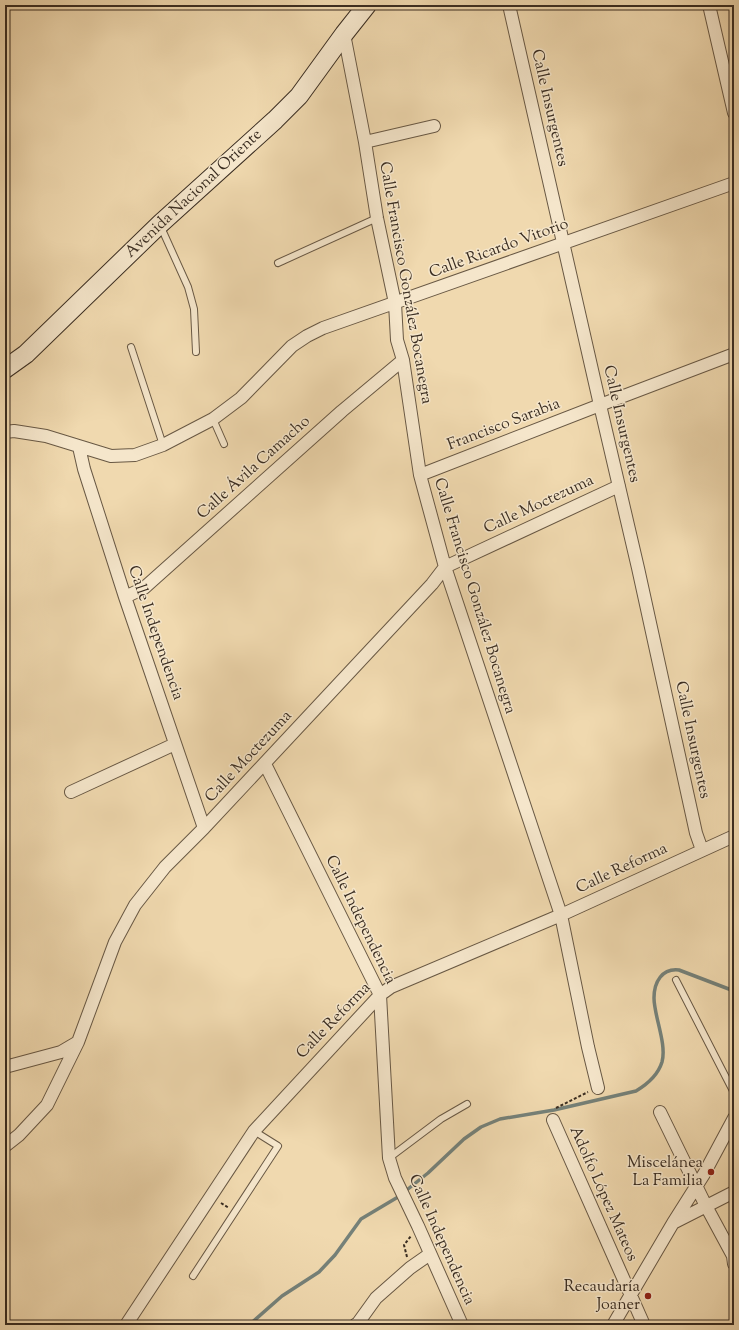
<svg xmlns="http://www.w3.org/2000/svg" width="739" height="1330" viewBox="0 0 739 1330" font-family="'Sorts Mill Goudy',serif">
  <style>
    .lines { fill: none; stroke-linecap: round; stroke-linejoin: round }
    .stream { stroke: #758179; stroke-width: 3.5 }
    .lane-casing { stroke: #685844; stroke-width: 8 }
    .street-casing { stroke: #685844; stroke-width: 14 }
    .secondary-casing { stroke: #3a2d21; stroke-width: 20 }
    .path { stroke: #3a2d21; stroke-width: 2; stroke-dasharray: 3 2; stroke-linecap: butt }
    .lane { stroke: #f5e6cb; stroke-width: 6 }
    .street { stroke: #f5e6cb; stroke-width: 12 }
    .secondary { stroke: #f5e6cb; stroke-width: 18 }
    .poi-dot { fill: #8f2418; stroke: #f5e6cb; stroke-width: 1.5 }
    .labels { text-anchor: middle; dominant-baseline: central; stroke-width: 3; stroke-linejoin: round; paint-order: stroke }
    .street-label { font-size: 16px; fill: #3a2d21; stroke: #f5e6cb }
    .poi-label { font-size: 16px; fill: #3a2d21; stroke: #f5e6cb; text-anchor: end }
  </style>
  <rect width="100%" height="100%" fill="#f0d9af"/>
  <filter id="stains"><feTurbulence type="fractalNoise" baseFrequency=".005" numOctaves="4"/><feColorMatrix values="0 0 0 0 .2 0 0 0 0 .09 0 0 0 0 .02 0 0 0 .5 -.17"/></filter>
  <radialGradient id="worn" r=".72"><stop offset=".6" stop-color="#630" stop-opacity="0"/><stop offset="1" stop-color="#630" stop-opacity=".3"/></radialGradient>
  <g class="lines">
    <path class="stream" d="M 249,1325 L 282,1296 L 319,1272 L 335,1255 L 361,1219 L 398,1197 L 428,1173 L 464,1139 L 481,1127 L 500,1119 L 554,1110 L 636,1091 C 646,1085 658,1075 662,1062 C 667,1044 654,1016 654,998 C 654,982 662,968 679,970 L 734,991"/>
    <g class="lane-casing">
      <path id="lane" d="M 160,225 L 188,287 L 194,309 L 196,352
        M 278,263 L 377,218
        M 131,347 L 163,445
        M 213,419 L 224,444
        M 676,980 L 734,1093
        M 389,1158 L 441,1119 L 467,1104
        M 193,1276 L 278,1146 L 254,1131"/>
    </g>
    <g class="street-casing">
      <path id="street" d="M 509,5 L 600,405 L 638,568 L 696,833 L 702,850
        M 709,5 L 734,113
        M 344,34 L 365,142 L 377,218 L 395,303 L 397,340 L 403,360 L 420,475 L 445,567 L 561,915 L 588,1047 L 598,1088
        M 365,142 L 434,126
        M 5,432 L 14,431 L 46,436 L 111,456 L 135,455 L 163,445 L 213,419 L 241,398 L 292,346 L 307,336 L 323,328 L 734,183
        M 79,447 L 84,469 L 125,597 L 204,828
        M 420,475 L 600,405 L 734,354
        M 125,597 L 144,588 L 342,411 L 403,360
        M 265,764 L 380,995 L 389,1158 L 395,1178 L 418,1226 L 462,1325
        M 71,792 L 175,744
        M 5,1067 L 61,1052 L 78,1042
        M 660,1112 L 706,1206 L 733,1256 L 734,1264
        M 553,1120 L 644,1325
        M 5,1146 L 19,1135 L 47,1105 L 78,1042 L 115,942 L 135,905 L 165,867 L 204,828 L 432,584 L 445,567 L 619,486
        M 673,1223 L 734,1192
        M 126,1325 L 254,1131 L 380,995 L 391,987 L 561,915 L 734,836
        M 355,1325 L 358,1323 L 376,1298 L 410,1268 L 430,1254
        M 613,1325 L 673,1223 L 704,1174 L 734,1118"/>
    </g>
    <g class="secondary-casing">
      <path id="secondary" d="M 5,369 L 26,354 L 160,224 L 275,120 L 299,96 L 344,34 L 367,5"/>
    </g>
    <path class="path" d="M 556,1108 L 588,1092
      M 221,1203 L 229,1208
      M 407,1257 L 404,1245 L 411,1236"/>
    <use href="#lane" class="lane"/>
    <use href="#street" class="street"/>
    <use href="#secondary" class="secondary"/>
  </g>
  <g class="poi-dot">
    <circle cx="711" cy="1172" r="4"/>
    <circle cx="648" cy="1296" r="4"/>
  </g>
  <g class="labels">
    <g class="street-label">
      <text transform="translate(549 108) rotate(77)">Calle Insurgentes</text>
      <text transform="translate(194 194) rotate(-43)">Avenida Nacional Oriente</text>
      <text transform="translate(499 249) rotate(-20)">Calle Ricardo Vitorio</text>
      <text transform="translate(405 283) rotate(80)">Calle Francisco González Bocanegra</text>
      <text transform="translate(621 424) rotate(77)">Calle Insurgentes</text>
      <text transform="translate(504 425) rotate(-21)">Francisco Sarabia</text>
      <text transform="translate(254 468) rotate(-42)">Calle Ávila Camacho</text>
      <text transform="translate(539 505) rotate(-25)">Calle Moctezuma</text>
      <text transform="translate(474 596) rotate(73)">Calle Francisco González Bocanegra</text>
      <text transform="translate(155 633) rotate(71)">Calle Independencia</text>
      <text transform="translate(692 740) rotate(78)">Calle Insurgentes</text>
      <text transform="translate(249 757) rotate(-47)">Calle Moctezuma</text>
      <text transform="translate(622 869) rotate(-25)">Calle Reforma</text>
      <text transform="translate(360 920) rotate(64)">Calle Independencia</text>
      <text transform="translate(334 1021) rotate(-46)">Calle Reforma</text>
      <text transform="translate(603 1194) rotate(66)">Adolfo López Mateos</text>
      <text transform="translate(441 1240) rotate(66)">Calle Independencia</text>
    </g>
    <g class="poi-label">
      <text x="703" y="1163">Miscelánea<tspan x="703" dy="18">La Familia</tspan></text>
      <text x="640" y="1287">Recaudaría<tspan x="640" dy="18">Joaner</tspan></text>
    </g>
  </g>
  <rect width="739" height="1330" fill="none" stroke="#f0d9af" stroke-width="20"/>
  <rect x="6" y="6" width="727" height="1318" fill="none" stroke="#3a2d21" stroke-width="2"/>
  <rect x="10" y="10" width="719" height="1310" fill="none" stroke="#3a2d21"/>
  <rect width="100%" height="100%" filter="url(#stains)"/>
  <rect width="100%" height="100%" fill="url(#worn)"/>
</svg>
